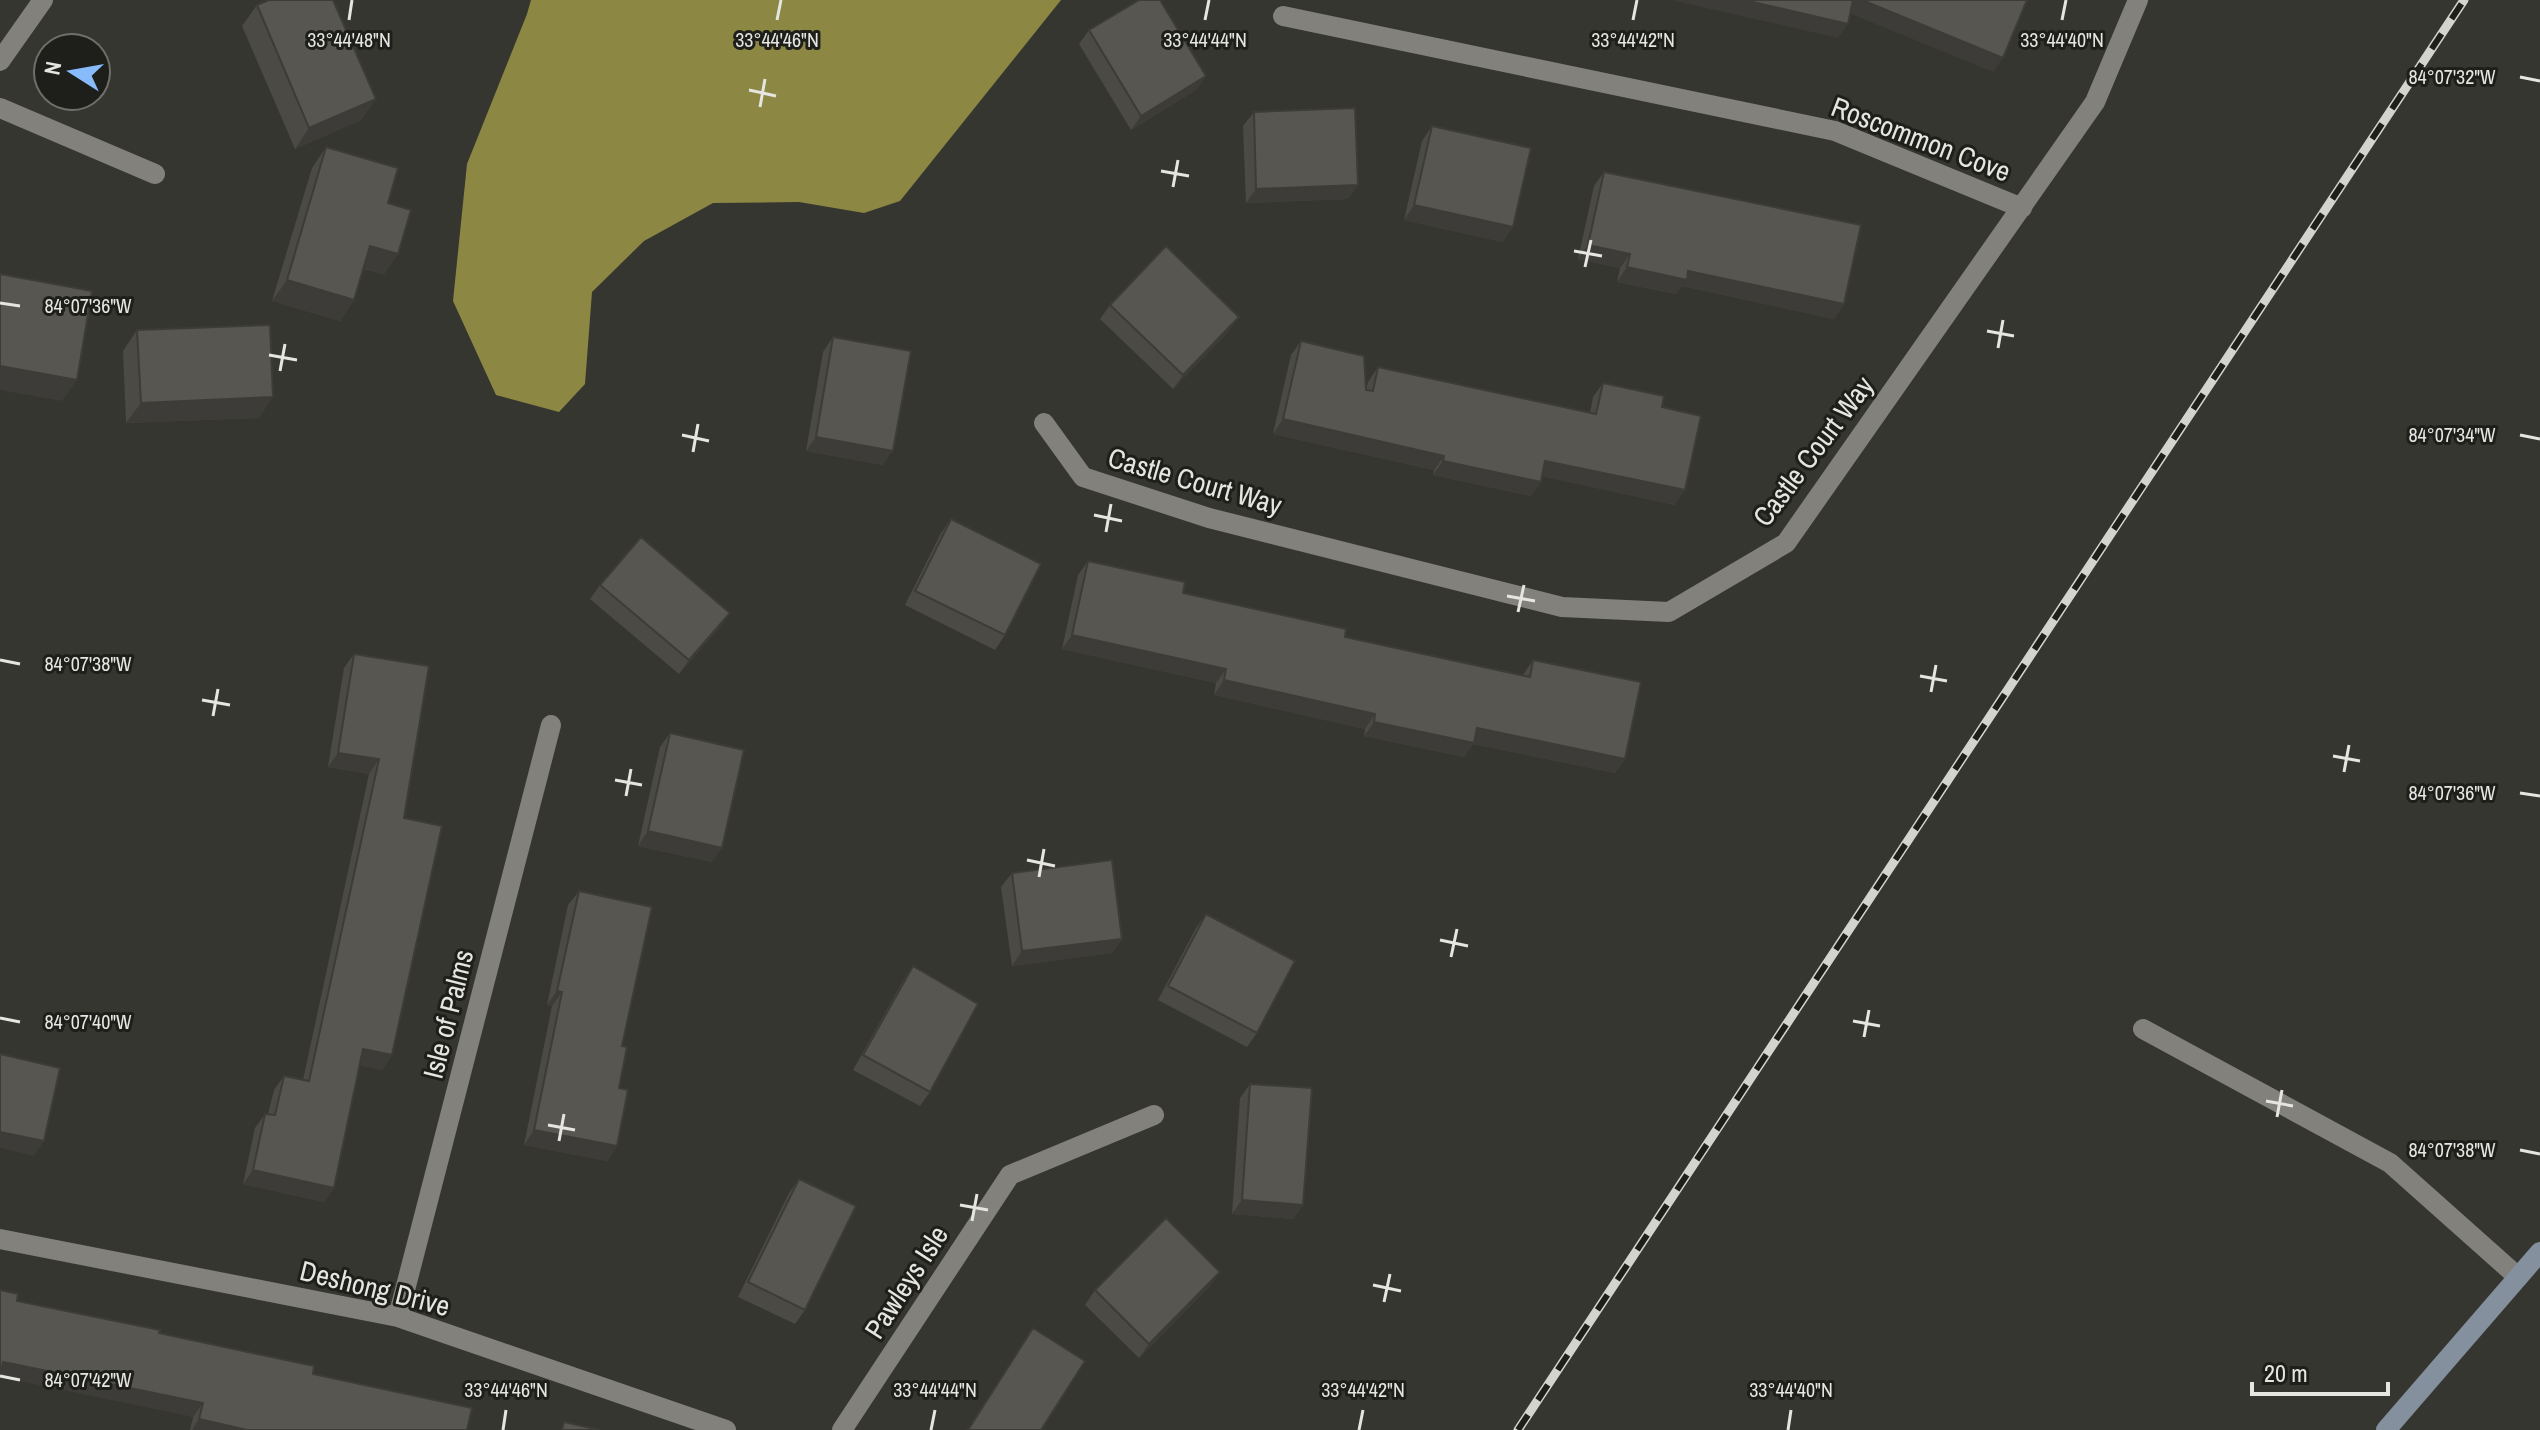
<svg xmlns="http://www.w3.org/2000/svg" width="2540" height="1430" viewBox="0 0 2540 1430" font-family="'Archivo Narrow',sans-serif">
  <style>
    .water { fill: #8c8743 }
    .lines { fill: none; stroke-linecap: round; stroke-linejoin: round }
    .service { stroke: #82817b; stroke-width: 20 }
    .minor { stroke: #82817b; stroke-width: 20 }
    .secondary { stroke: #84909e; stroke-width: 20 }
    .rail-casing { stroke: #d3d3d0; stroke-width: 9 }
    .rail { stroke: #1e1e1b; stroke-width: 6; stroke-dasharray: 18; stroke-linecap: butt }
    .wall { fill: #4b4a45 }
    .shaded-wall { fill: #3d3c38 }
    .building { fill: #575650; stroke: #3d3c38; stroke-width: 2 }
    .ticks { fill: none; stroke: #e5e5e2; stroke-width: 3 }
    .labels { text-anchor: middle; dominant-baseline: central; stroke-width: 6; stroke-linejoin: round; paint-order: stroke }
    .street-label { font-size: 28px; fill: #e5e5e2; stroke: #1e1e1b }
    .ticks-label { font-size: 20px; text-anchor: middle; fill: #e5e5e2; stroke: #1e1e1b; stroke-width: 6; stroke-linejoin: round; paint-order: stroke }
  </style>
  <rect width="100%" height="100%" fill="#363631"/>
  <path class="water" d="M 531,0 L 1061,0 L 900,201 L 864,213 L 799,202 L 713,203 L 644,241 L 592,292 L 585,384 L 559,412 L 496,395 L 453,301 L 467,164 L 527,14 Z"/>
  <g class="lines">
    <path class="service" d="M 2143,1029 L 2390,1163 L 2518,1277"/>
    <path class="minor" d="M 1283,16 L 1835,131 L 2022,208
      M 0,61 L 43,0
      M 0,108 L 155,174
      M 1044,423 L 1083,477 L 1209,518 L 1562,607 L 1669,612 L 1786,543 L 2095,102 L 2138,0
      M 0,1239 L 398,1317 L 726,1430
      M 398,1317 L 551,725
      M 842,1430 L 1010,1175 L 1154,1115"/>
    <path class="secondary" d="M 2386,1430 L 2540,1252"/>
    <g class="rail-casing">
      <path id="rail" d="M 1518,1430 L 2464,0"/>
    </g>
    <use href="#rail" class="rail"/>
  </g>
  <path class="wall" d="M 257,5 L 376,99 L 361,120 L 295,149 L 242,26 Z
    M 1089,30 L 1206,76 L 1196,90 L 1131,130 L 1079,44 Z
    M 1254,112 L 1358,185 L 1348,199 L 1246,203 L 1243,126 Z
    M 1432,126 L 1503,242 L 1404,220 L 1422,141 Z
    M 326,147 L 388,203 L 398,254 L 384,274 L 364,269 L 354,300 L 340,321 L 272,301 L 312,168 Z
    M 1604,172 L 1844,304 L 1834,319 L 1682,286 L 1676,294 L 1617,282 L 1620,268 L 1578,259 L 1594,186 Z
    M 1110,305 L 1229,331 L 1173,389 L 1100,319 Z
    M 137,330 L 259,418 L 126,423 L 123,351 Z
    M 833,337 L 883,465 L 806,451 L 823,352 Z
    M 1301,341 L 1366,390 L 1368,382 L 1378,367 L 1590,413 L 1593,397 L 1603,383 L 1662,407 L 1675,505 L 1542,476 L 1541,482 L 1531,496 L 1433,475 L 1434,470 L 1273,434 L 1291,355 Z
    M 951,519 L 1005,635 L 995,650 L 905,605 L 941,533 Z
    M 1088,561 L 1183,593 L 1345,637 L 1523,675 L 1533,660 L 1625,759 L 1615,773 L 1473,744 L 1464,757 L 1364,736 L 1365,729 L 1214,695 L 1216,683 L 1062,649 L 1078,575 Z
    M 600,585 L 730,613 L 720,627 L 679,674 L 590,599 Z
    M 354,654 L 404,818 L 392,1055 L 382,1070 L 360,1065 L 334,1188 L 324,1202 L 243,1184 L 255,1128 L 265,1114 L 268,1114 L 274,1090 L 284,1076 L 303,1080 L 369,774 L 328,767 L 344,668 Z
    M 670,733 L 712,862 L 638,846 L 660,747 Z
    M 1012,873 L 1122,939 L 1112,953 L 1012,966 L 1001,887 Z
    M 579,891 L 622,1046 L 619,1088 L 617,1146 L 607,1161 L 524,1145 L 552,1006 L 547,1005 L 568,905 Z
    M 1206,914 L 1257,1033 L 1247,1047 L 1158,1000 L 1196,928 Z
    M 913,966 L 930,1092 L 920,1106 L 853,1070 L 903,981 Z
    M 1250,1084 L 1303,1205 L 1293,1219 L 1232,1214 L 1240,1098 Z
    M 799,1179 L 805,1310 L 795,1324 L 738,1297 L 789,1193 Z
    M 1220,1272 L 1210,1286 L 1139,1358 L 1085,1305 L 1095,1290 Z
    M 17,1301 L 159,1333 L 313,1374 L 467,1430 L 190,1430 L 193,1417 Z"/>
  <path class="shaded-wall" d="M 1671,0 L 1744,0 L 1848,24 L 1838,38 Z
    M 1852,0 L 1862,0 L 2003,58 L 1993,72 L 1844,11 Z
    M 1206,76 L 1196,90 L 1131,130 L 1141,116 Z
    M 376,99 L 361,120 L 295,149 L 309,128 Z
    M 1358,185 L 1348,199 L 1246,203 L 1256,189 Z
    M 1414,205 L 1513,227 L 1503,242 L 1404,220 Z
    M 1588,245 L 1630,254 L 1620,268 L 1578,259 Z
    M 370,246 L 398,254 L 384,274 L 356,266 Z
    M 1627,267 L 1688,271 L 1844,304 L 1834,319 L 1682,286 L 1676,294 L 1617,282 Z
    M 287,280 L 354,300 L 340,321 L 272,301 Z
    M 1239,317 L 1229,331 L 1173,389 L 1183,375 Z
    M 0,366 L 77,380 L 62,401 L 0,390 Z
    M 273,397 L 259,418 L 126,423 L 141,403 Z
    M 1283,419 L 1444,456 L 1434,470 L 1273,434 Z
    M 816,437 L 893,451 L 883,465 L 806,451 Z
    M 1443,461 L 1541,482 L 1531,496 L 1433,475 Z
    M 1545,461 L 1685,490 L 1675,505 L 1535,475 Z
    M 730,613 L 720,627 L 679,674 L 689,660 Z
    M 1072,635 L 1226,669 L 1216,683 L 1062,649 Z
    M 1224,680 L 1375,714 L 1365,729 L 1214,695 Z
    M 1374,722 L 1477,728 L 1625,759 L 1615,773 L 1473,744 L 1464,757 L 1364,736 Z
    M 338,753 L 379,759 L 369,774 L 328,767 Z
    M 648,831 L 722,848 L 712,862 L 638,846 Z
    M 1122,939 L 1112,953 L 1012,966 L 1022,951 Z
    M 557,991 L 562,992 L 552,1006 L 547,1005 Z
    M 363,1049 L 392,1055 L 382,1070 L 353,1063 Z
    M 534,1130 L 617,1146 L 607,1161 L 524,1145 Z
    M 0,1132 L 44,1141 L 34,1156 L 0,1148 Z
    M 253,1170 L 334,1188 L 324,1202 L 243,1184 Z
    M 1242,1200 L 1303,1205 L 1293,1219 L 1232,1214 Z
    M 1220,1272 L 1210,1286 L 1139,1358 L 1149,1344 Z
    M 3,1362 L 203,1403 L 193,1417 L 0,1377 L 0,1366 Z
    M 199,1419 L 247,1430 L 192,1430 Z"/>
  <path class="building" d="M 269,0 L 333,0 L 376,99 L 309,128 L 257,5 Z
    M 1139,0 L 1160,0 L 1206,76 L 1141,116 L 1089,30 Z
    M 1744,0 L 1853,0 L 1848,24 Z
    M 1862,0 L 2027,0 L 2003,58 Z
    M 1355,108 L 1358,185 L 1256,189 L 1254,112 Z
    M 1432,126 L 1531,148 L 1513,227 L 1414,205 Z
    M 326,147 L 398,168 L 388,203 L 411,210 L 398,254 L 370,246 L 354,300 L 287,280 Z
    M 1604,172 L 1861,225 L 1844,304 L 1688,271 L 1687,280 L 1627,267 L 1630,254 L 1588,245 Z
    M 1166,246 L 1239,317 L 1183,375 L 1110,305 Z
    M 0,274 L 92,291 L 77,380 L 0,366 Z
    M 270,325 L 273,397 L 141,403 L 137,330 Z
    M 833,337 L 911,351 L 893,451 L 816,437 Z
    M 1301,341 L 1364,356 L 1366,390 L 1373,391 L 1378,367 L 1596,414 L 1603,383 L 1664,396 L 1662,407 L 1701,416 L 1685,490 L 1545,461 L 1541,482 L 1443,461 L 1444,456 L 1283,419 Z
    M 951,519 L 1041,564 L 1005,635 L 915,591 Z
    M 641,537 L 730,613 L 689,660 L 600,585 Z
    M 1088,561 L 1185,582 L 1183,593 L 1346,629 L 1345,637 L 1530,677 L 1533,660 L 1641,682 L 1625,759 L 1477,728 L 1474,743 L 1374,722 L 1375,714 L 1224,680 L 1226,669 L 1072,635 Z
    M 354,654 L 429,666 L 404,818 L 442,826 L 392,1055 L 363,1049 L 334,1188 L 253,1170 L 265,1114 L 275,1115 L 284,1076 L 309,1081 L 379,759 L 338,753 Z
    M 670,733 L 744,750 L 722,848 L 648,831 Z
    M 1112,860 L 1122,939 L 1022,951 L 1012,873 Z
    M 579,891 L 652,907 L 622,1046 L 627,1047 L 619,1088 L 628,1090 L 617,1146 L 534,1130 L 562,992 L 557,991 Z
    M 1206,914 L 1295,961 L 1257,1033 L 1168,986 Z
    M 913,966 L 978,1004 L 930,1092 L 863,1055 Z
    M 0,1054 L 60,1068 L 44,1141 L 0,1132 Z
    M 1250,1084 L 1312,1088 L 1303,1205 L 1242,1200 Z
    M 799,1179 L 856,1206 L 805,1310 L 748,1282 Z
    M 1166,1218 L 1220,1272 L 1149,1344 L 1095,1290 Z
    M 0,1290 L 18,1294 L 17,1301 L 160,1330 L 159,1333 L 314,1366 L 313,1374 L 472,1408 L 467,1430 L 247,1430 L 199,1419 L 203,1403 L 3,1362 L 2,1368 L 0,1367 Z
    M 1033,1328 L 1085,1361 L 1041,1430 L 968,1430 Z
    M 564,1422 L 600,1430 L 562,1430 Z"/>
  <path class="ticks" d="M 349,20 L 352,0M 777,20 L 781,0M 1205,20 L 1209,0M 1633,20 L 1637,0M 2062,20 L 2066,0M 2520,77 L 2540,81M 749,90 L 776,96M 760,107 L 765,79M 1161,171 L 1189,176M 1173,187 L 1178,160M 1574,251 L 1602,256M 1585,267 L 1591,240M 0,303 L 20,306M 1987,331 L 2014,336M 1998,348 L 2003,320M 269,355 L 297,360M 280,371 L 285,344M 682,435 L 709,441M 2520,435 L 2540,439M 693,452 L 698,424M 1094,515 L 1122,521M 1106,532 L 1111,504M 1507,596 L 1535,601M 1518,612 L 1524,585M 0,660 L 20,664M 1920,676 L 1947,681M 1931,692 L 1936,665M 202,700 L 230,705M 213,716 L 218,689M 2333,756 L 2360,761M 2344,772 L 2349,745M 615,780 L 642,785M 2520,793 L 2540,796M 626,796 L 631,769M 1027,860 L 1055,866M 1039,877 L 1044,849M 1440,940 L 1468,946M 1451,957 L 1457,929M 0,1018 L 20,1022M 1853,1021 L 1880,1026M 1864,1037 L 1869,1010M 2266,1101 L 2293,1106M 2277,1117 L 2282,1090M 548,1125 L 575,1130M 559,1141 L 564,1114M 2520,1150 L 2540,1154M 960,1205 L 988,1210M 972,1221 L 977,1194M 1373,1285 L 1401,1291M 1384,1302 L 1390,1274M 0,1376 L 20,1380M 503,1430 L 506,1410M 931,1430 L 935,1410M 1359,1430 L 1363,1410M 1788,1430 L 1791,1410"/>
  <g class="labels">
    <g class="street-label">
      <text transform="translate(1921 139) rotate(21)">Roscommon Cove</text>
      <text transform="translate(1813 451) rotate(-53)">Castle Court Way</text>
      <text transform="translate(1195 481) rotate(16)">Castle Court Way</text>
      <text transform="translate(448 1014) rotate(-76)">Isle of Palms</text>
      <text transform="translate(906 1282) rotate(-57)">Pawleys Isle</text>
      <text transform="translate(375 1288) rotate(14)">Deshong Drive</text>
    </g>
  </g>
  <g class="ticks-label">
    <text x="349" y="47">33°44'48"N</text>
    <text x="777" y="47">33°44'46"N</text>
    <text x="1205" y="47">33°44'44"N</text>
    <text x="1633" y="47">33°44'42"N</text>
    <text x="2062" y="47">33°44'40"N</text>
    <text x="2452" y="84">84°07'32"W</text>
    <text x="88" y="313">84°07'36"W</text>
    <text x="2452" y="442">84°07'34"W</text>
    <text x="88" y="671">84°07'38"W</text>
    <text x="2452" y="800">84°07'36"W</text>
    <text x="88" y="1029">84°07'40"W</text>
    <text x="2452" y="1157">84°07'38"W</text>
    <text x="88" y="1387">84°07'42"W</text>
    <text x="506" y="1397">33°44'46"N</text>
    <text x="935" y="1397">33°44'44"N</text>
    <text x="1363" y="1397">33°44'42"N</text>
    <text x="1791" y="1397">33°44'40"N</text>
  </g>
  <g transform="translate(72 72) rotate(281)"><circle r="38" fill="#1e1e1b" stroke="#6e6e6b" stroke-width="2"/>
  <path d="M0-6L14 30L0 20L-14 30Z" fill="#88bbfc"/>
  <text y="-12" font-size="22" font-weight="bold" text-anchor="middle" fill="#e5e5e2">N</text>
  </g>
  <path d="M2252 1382v12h136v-12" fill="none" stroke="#e5e5e2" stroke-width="4"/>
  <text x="2264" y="1382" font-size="24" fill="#e5e5e2" stroke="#1e1e1b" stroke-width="6" paint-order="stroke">20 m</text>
</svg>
